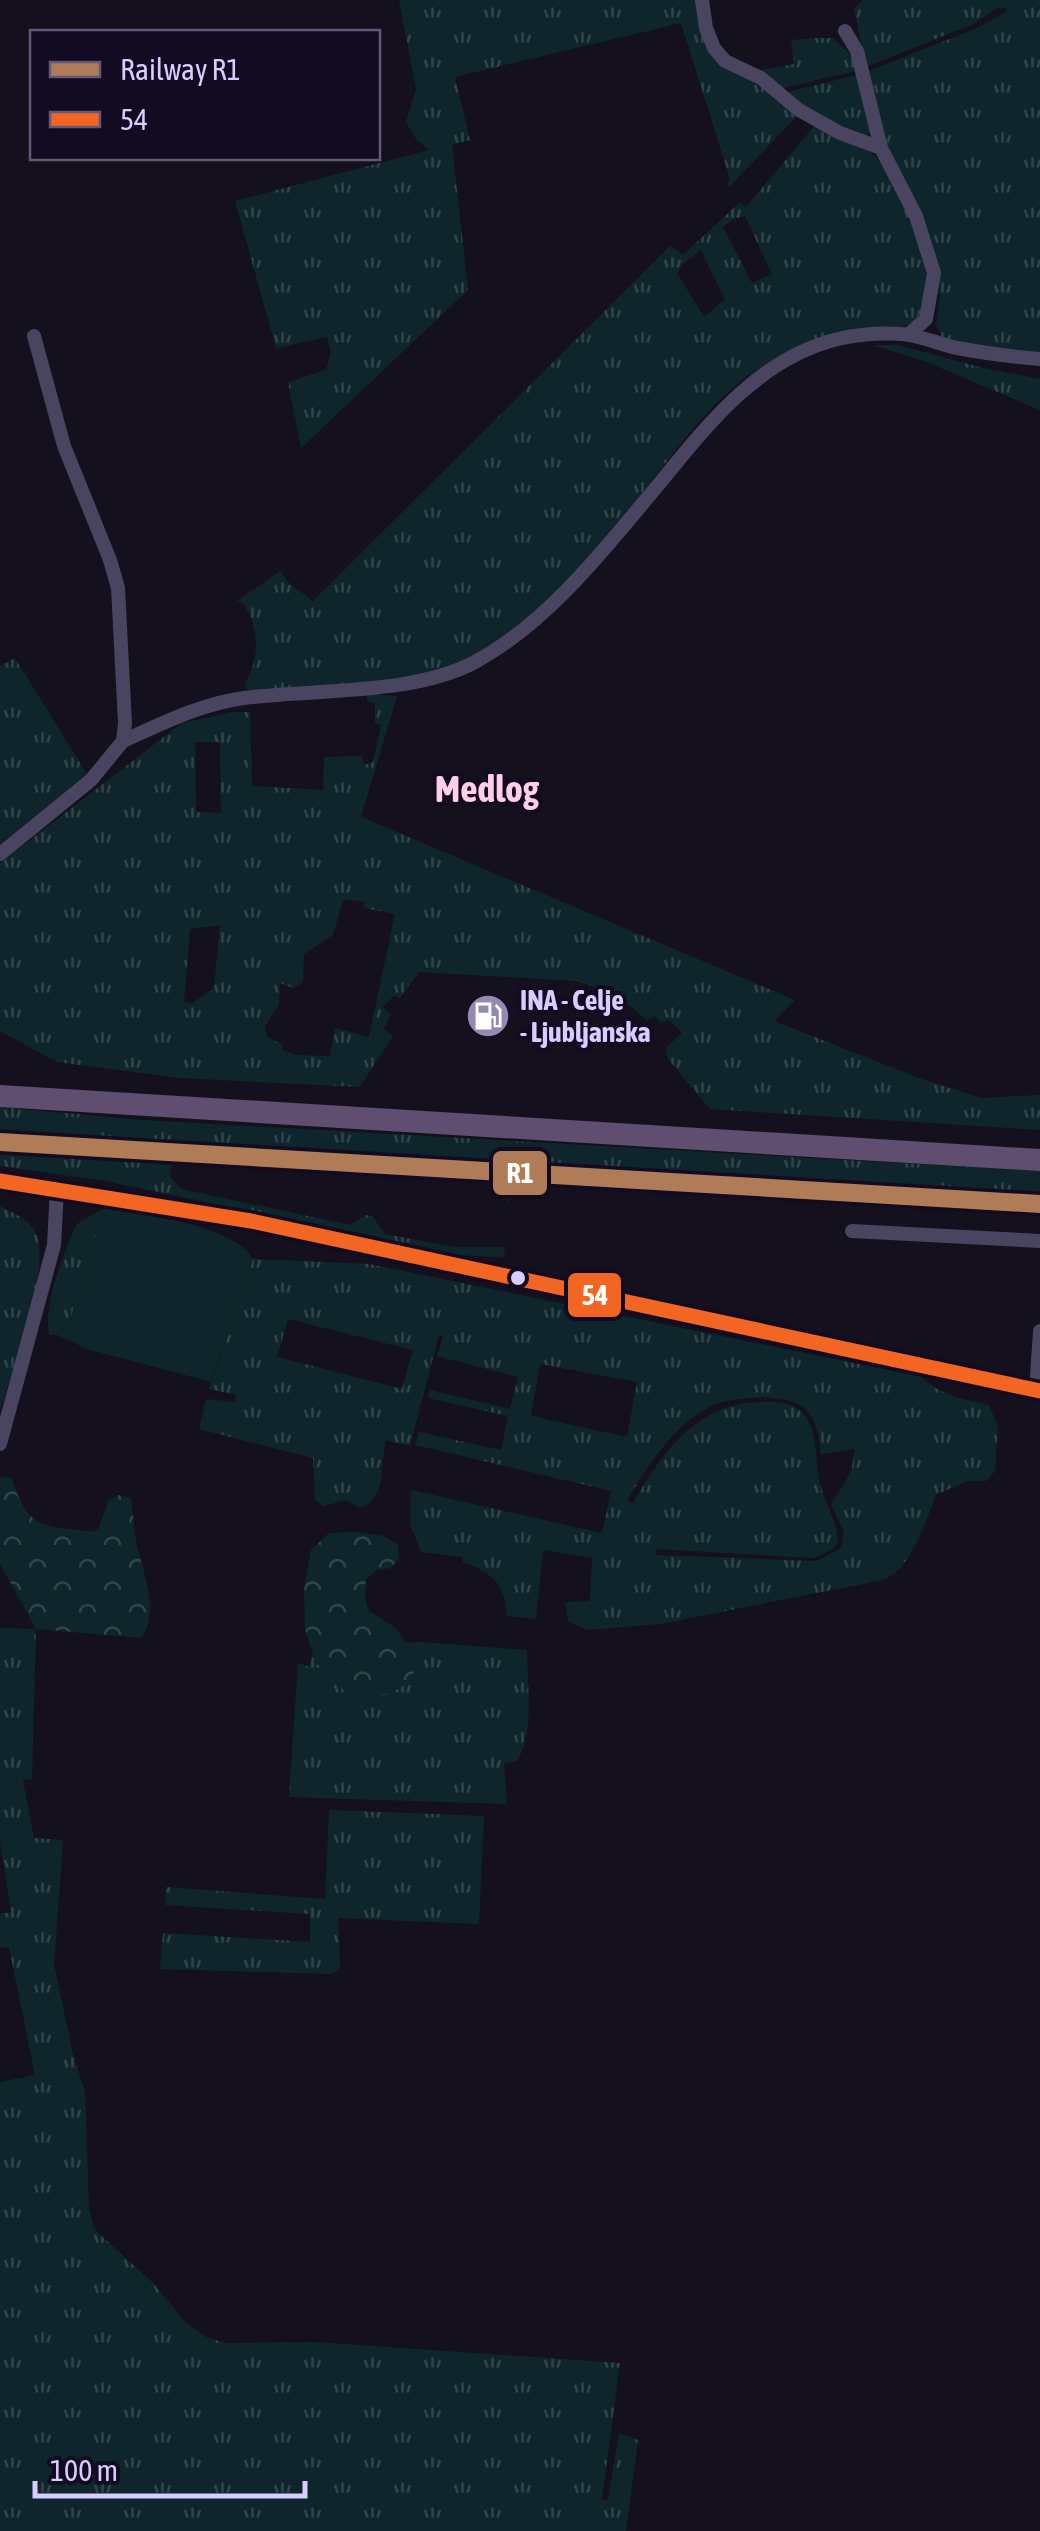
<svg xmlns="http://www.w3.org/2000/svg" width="1040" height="2531" viewBox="0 0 1040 2531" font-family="'Asap Condensed',sans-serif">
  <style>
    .grass { fill: url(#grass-tufts); fill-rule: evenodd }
    .forest { fill: url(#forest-crowns) }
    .park { fill: #0e262b }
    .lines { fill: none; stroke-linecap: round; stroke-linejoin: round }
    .minor { stroke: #49445f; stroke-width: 14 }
    .tertiary { stroke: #49445f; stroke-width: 18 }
    .primary { stroke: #5f4e70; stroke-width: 22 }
    .bus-1-casing { stroke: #120b22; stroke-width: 22 }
    .bus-1 { stroke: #f26522; stroke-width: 15 }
    .rail-1-casing { stroke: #120b22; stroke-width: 25 }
    .rail-1 { stroke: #b07c57; stroke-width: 18 }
    .bus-dot { fill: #d9ccff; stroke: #120b22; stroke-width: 4 }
    .labels { text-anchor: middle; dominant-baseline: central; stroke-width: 8; stroke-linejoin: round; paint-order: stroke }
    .poi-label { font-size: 28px; font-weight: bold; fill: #d9ccff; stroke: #120b22; text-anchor: start }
    .district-label { font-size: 38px; font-weight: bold; fill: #ffcee7; stroke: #120b22 }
    .line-badge { stroke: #120b22; stroke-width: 4 }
    .badge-label { font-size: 28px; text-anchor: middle; font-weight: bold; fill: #fff }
  </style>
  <defs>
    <pattern id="grass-tufts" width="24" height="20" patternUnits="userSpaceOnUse" patternTransform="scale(2.5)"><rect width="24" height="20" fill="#0e262b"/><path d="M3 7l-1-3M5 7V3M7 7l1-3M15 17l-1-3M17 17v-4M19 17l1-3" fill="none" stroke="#30444b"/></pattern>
    <pattern id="forest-crowns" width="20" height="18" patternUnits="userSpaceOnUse" patternTransform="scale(2.5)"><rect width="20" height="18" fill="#0e262b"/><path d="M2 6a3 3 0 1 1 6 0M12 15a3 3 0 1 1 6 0" fill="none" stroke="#30444b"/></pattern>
  </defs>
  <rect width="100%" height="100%" fill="#14101d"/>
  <path class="grass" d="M 399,0 L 696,0 L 701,30 L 798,115 L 729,187 L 727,184 L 730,179 L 681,23 L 455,77 L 470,140 L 452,145 L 468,290 L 301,448 L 288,382 L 326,370 L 331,352 L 327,337 L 276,348 L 235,201 L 429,150 L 416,139 L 406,122 L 416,89 Z
    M 863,0 L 1040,0 L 1040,362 L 957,347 L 942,337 L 936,324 L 940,296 L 938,274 L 918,210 L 886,145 L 866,72 L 975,29 L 1006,12 L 1007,8 L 997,8 L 973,24 L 866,67 L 854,8 Z
    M 817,38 L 833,38 L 850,54 L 856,71 L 779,89 L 760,70 L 794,64 L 791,40 Z
    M 857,75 L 871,133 L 864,138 L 836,127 L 784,93 Z
    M 815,125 C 836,135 866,143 880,161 C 905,193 939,270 922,310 C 919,316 914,323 907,325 C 891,331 871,326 854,329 C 813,336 764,361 733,388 C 702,414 678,448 653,479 C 605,540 540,622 470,658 C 414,688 313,686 248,692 L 245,684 C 260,657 260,629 243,603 L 236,602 L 280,571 L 290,584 L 313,601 L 670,246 L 683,255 L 740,202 L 746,207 ZM 745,216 L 772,274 L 752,283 L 723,227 L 732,220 ZM 701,250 L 725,299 L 704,317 L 677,273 L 682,265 Z
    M 873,345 L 898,345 L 983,368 L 1040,379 L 1040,410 L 924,361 Z
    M 15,658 L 87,774 L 0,844 L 0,666 Z
    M 367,694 L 397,696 L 361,817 L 795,1000 L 774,1021 L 919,1078 L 981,1098 L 1040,1095 L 1040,1130 L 710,1109 L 668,1059 L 666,1048 L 682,1033 L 669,1020 L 662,1023 L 655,1016 L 647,1021 C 626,1000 604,989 576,981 L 419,972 L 400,998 L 394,996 L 382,1007 L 391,1014 L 384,1029 L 393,1036 L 360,1087 L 180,1078 L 57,1062 L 0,1031 L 0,863 L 182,723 L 233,712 L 250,712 L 252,786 L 323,790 L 324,757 L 362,756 L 364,765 L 373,762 L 381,725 L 375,723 L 375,703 L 367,701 ZM 195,742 L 220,742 L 221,813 L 196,812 ZM 343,900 L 365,901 L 364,908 L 395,914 L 369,1037 L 335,1028 L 330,1056 L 296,1055 L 282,1050 L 283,1045 L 267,1036 L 265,1027 L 279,1004 L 280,983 L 293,988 L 303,982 L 304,954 L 333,935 ZM 220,925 L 214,988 L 191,1004 L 184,1002 L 190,929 Z
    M 0,1107 L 143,1120 L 1040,1171 L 1040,1197 L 466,1161 L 54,1141 L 0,1136 Z
    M 0,1148 L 511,1180 L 509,1203 L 502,1191 L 484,1183 L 172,1164 L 170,1176 L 181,1189 L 350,1225 L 366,1215 L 373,1217 L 385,1234 L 455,1247 L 505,1247 L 504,1257 L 452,1255 L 106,1181 L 0,1166 Z
    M 0,1206 C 11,1212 25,1217 33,1228 C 56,1260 11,1373 0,1411 Z
    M 84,1219 L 91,1222 L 96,1234 L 70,1321 L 57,1335 L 50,1335 C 41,1308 65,1252 76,1225 Z
    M 253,1259 L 369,1264 L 922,1377 C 938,1395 966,1400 989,1405 L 998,1427 L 995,1471 L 986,1481 L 967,1481 L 936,1495 C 925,1523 911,1570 883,1580 L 660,1624 L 587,1630 L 568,1621 L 565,1602 L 590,1601 L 592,1558 L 543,1550 L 536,1619 L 507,1616 C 506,1586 493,1571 463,1563 L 463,1557 L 421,1552 L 410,1524 L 411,1490 L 602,1533 L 611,1491 L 415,1445 L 419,1432 L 501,1450 L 508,1416 L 428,1398 L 430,1390 L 510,1409 L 518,1377 L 437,1356 L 443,1337 L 439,1335 L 410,1446 L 386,1440 C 380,1462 387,1504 358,1508 C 346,1495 338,1504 323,1506 L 315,1500 L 313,1458 L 199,1429 L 206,1399 L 235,1402 L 236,1395 L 209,1389 ZM 288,1319 L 413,1350 L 402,1389 L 277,1357 ZM 540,1364 L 637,1382 L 627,1437 L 531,1416 ZM 764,1397 C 808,1400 817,1413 821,1454 L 855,1449 L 851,1472 L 831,1504 L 844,1532 L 841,1548 L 817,1561 L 655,1555 L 657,1549 L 814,1558 L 833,1549 L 838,1541 C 837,1522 825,1503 820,1483 C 815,1462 818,1435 806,1417 C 797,1404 779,1401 764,1402 C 697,1402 664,1451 633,1503 L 627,1501 C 646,1468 674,1424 710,1407 C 726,1399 746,1398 764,1397 Z
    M 0,1628 L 36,1629 L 32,1779 L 23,1780 L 34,1838 L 63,1840 L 54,1965 L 73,2054 L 85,2092 L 89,2208 L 94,2229 L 153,2283 L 186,2323 L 206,2337 L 225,2343 L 315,2342 L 620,2363 L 602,2499 L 608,2500 L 619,2433 L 638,2440 L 626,2531 L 0,2531 L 0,2082 L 35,2075 L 9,1947 L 0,1948 L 0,1914 L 11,1912 L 0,1841 Z
    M 420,1642 L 527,1650 C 527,1683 535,1732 517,1761 L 504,1764 L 507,1804 L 289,1797 L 298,1663 L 309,1667 L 315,1647 Z
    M 329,1810 L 484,1816 L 479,1924 L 338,1918 L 340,1964 L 339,1970 L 332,1974 L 160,1969 L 163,1933 L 310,1942 L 310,1914 L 165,1905 L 166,1887 L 325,1899 Z"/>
  <path class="forest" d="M 5,1476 L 12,1479 C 28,1530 43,1525 92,1532 L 98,1529 L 109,1500 L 119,1495 L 130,1498 C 135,1514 133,1529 137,1545 C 144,1577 159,1608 142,1638 L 36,1629 L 0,1564 L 0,1478 Z
    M 355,1532 L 384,1536 L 398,1545 L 399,1559 L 391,1568 L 377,1570 L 366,1579 L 365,1599 L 369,1611 L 396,1628 L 415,1657 L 413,1680 L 391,1693 L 370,1700 L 347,1693 L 316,1663 L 305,1629 L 304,1590 L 311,1550 L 329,1533 Z"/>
  <path class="park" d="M 105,1208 C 143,1216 234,1224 253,1259 L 211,1382 L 87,1349 L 57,1335 L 70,1321 L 96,1234 L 91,1222 L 84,1219 Z"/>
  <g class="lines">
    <path class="minor" d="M 702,0 L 706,28 L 714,48 L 725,61 L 761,78 L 799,110 L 840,133 L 881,148
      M 845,31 L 857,51 L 881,148 L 916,216 L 934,273 L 926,319 L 909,334
      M 123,741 C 163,723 200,704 244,698 C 314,689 414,695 475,662 C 549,622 606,547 659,484 C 708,424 759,358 838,339 C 859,334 894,331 914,336 C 928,339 943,345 957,348 C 985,353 1013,357 1040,359
      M 0,854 L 91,780 L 123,741 L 125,723 L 118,588 L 110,560 L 64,446 L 34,336
      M 852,1231 L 1040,1241
      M 1036,1390 L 1040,1331
      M 0,1444 L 54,1245 L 57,1188"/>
    <path class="tertiary" d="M 0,1181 L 251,1221 L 1040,1391"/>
    <path class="primary" d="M 0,1096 L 1040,1160"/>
    <g class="bus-1-casing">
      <path id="bus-1" d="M 0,1181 L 251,1221 L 1040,1391"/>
    </g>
    <use href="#bus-1" class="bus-1"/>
    <g class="rail-1-casing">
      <path id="rail-1" d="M 0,1142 L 1040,1204"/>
    </g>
    <use href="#rail-1" class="rail-1"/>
  </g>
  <defs>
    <g id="fuel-disc" transform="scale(2.25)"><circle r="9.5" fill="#948ab0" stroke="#120b22"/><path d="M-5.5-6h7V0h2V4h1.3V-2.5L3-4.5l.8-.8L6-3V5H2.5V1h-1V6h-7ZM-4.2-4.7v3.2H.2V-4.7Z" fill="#fff"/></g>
  </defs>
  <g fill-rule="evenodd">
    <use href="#fuel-disc" x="488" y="1016"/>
  </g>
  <circle class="bus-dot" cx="518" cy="1278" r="9"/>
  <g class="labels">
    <g class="poi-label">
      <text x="520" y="1000">INA - Celje<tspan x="520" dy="32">- Ljubljanska</tspan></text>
    </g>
    <g class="district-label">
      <text x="487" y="788">Medlog</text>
    </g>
  </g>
  <g class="line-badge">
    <rect x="491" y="1149" width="58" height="48" rx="10" fill="#b07c57"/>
    <rect x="566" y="1271" width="57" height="48" rx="10" fill="#f26522"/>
  </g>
  <g class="badge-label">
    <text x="520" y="1183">R1</text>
    <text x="595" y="1305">54</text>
  </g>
  <rect x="30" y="30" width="350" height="130" fill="#120b22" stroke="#62587a" stroke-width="2.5"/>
  <rect x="50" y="62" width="50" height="15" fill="#b07c57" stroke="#62587a" stroke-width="2.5"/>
  <text x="120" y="80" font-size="30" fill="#d9ccff">Railway R1</text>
  <rect x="50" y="112" width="50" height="15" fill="#f26522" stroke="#62587a" stroke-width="2.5"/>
  <text x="120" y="130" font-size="30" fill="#d9ccff">54</text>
  <path d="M35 2481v15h270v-15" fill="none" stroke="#d9ccff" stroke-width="5"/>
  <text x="50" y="2481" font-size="30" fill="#d9ccff" stroke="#120b22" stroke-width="8" paint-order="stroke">100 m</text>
</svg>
